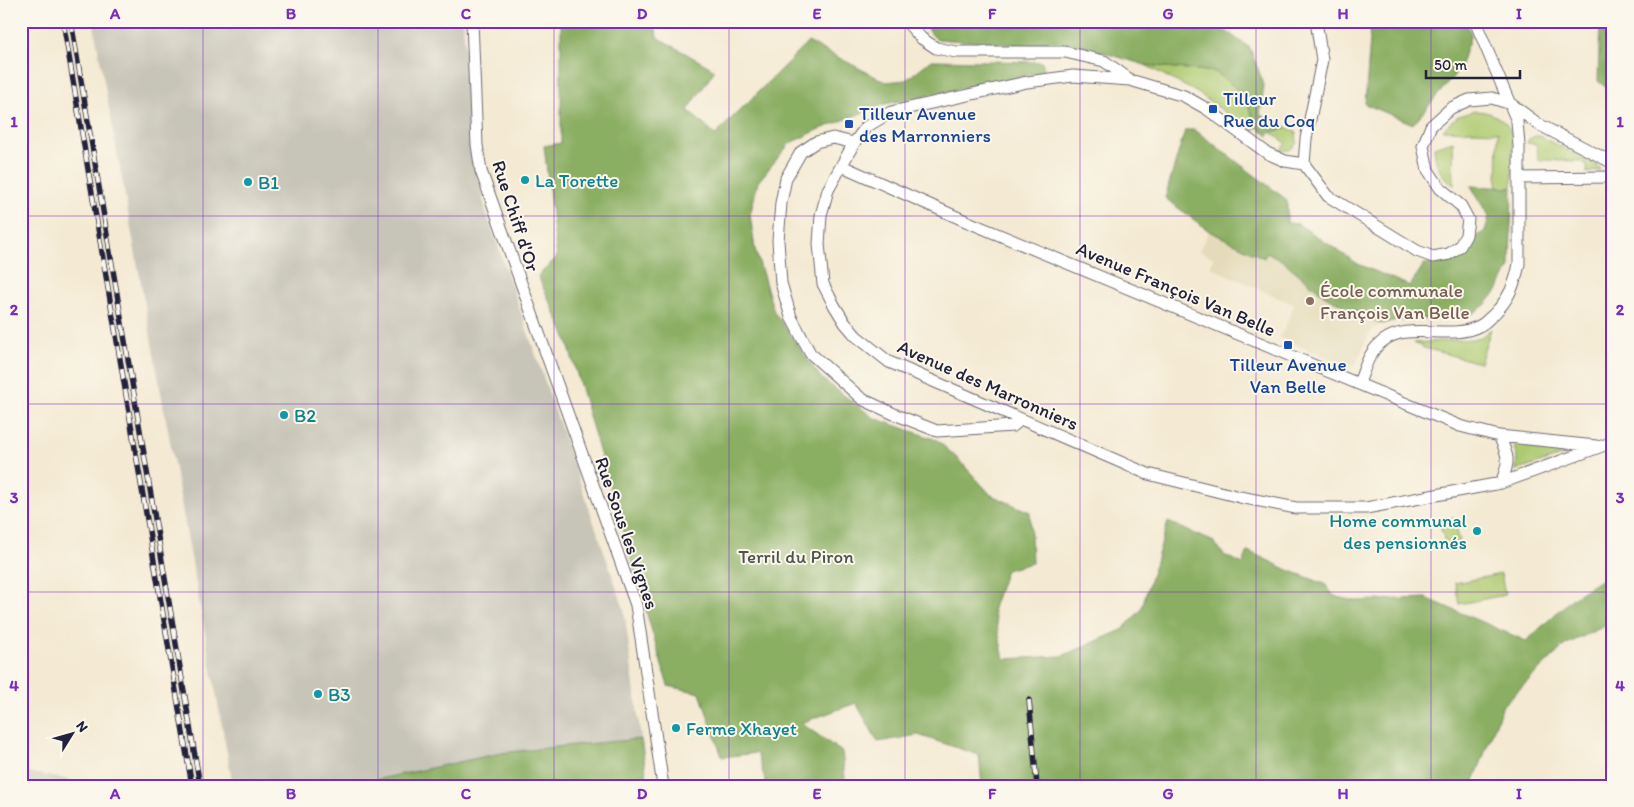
<svg xmlns="http://www.w3.org/2000/svg" width="1634" height="807" viewBox="0 0 1634 807" font-family="Itim,sans-serif">
  <style>
    .built { fill: #e5dbba }
    .industrial { fill: #c7c5b8 }
    .green { fill: #aeca70; stroke: #687656 }
    .forest { fill: #8aae62; stroke: #56684e }
    .lines { fill: none; stroke-linecap: round; stroke-linejoin: round }
    .minor-casing { stroke: #6c6870; stroke-width: 13 }
    .minor { stroke: #fff; stroke-width: 11 }
    .rail-casing { stroke: #22223b; stroke-width: 5.5 }
    .rail { stroke: #fbf7ec; stroke-width: 4; stroke-dasharray: 11; stroke-linecap: butt }
    .grid { fill: none; stroke: #7b2cbf; stroke-width: 1; stroke-opacity: 0.55 }
    .transit-dot { fill: #1a4fb4; stroke: #fbf7ec; stroke-width: 2 }
    .culture-dot { fill: #0f9aa8; stroke: #fbf7ec; stroke-width: 2 }
    .education-dot { fill: #8d6e63; stroke: #fbf7ec; stroke-width: 2 }
    .labels { text-anchor: middle; dominant-baseline: central; stroke-width: 4; stroke-linejoin: round; paint-order: stroke }
    .transit-label { font-size: 19px; fill: #164399; stroke: #fbf7ec; text-anchor: start }
    .culture-label { font-size: 19px; fill: #0d838f; stroke: #fbf7ec; text-anchor: start }
    .street-label { font-size: 19px; fill: #22223b; stroke: #fbf7ec }
    .education-label { font-size: 19px; fill: #785e54; stroke: #fbf7ec; text-anchor: start }
    .park-label { font-size: 19px; fill: #4c544b; stroke: #fbf7ec }
    .neatline { fill: none; stroke: #7b2cbf; stroke-width: 2 }
    .grid-label { font-size: 16px; text-anchor: middle; font-weight: bold; fill: #7b2cbf }
  </style>
  <rect width="100%" height="100%" fill="#fbf7ec"/>
  <filter id="ink" filterUnits="userSpaceOnUse"><feTurbulence type="fractalNoise" baseFrequency=".02" numOctaves="2"/><feDisplacementMap in="SourceGraphic" scale="10" xChannelSelector="R" yChannelSelector="G"/><feConvolveMatrix kernelMatrix="1 2 1 2 8 2 1 2 1" color-interpolation-filters="sRGB"/></filter>
  <filter id="wash" filterUnits="userSpaceOnUse"><feTurbulence type="fractalNoise" baseFrequency=".0096" numOctaves="4" result="noise"/><feDisplacementMap in="SourceGraphic" scale="20" xChannelSelector="R" yChannelSelector="G"/><feGaussianBlur stdDeviation="1.12" result="paint"/><feColorMatrix in="noise" values="0 0 0 0 0 0 0 0 0 0 0 0 0 0 0 0 0 1.4 0 .05"/><feComposite in="paint" operator="in"/></filter>
  <g filter="url(#wash)">
    <rect width="100%" height="100%" fill="#f4ead3"/>
    <path class="built" d="M 1209,231 L 1264,258 L 1267,252 L 1283,261 L 1325,296 L 1382,324 L 1374,329 L 1368,336 L 1356,364 L 1351,367 L 1347,366 L 1280,338 L 1294,305 L 1210,267 L 1214,258 L 1199,251 Z"/>
    <path class="industrial" d="M 93,21 L 463,21 L 471,150 L 486,212 L 624,609 L 641,739 L 574,745 L 501,753 L 347,786 L 233,786 Z
      M 21,771 L 102,786 L 21,786 Z"/>
    <path class="green" d="M 1145,65 L 1216,72 L 1244,95 L 1257,127 L 1253,132 L 1198,93 Z
      M 1474,111 C 1491,111 1505,118 1513,135 L 1512,188 L 1497,187 L 1498,132 L 1442,130 L 1458,116 Z
      M 1288,128 L 1296,132 L 1297,143 L 1290,150 L 1280,151 L 1286,143 L 1271,132 Z
      M 1535,136 L 1540,136 L 1598,166 L 1600,170 L 1587,173 L 1587,165 L 1581,161 L 1538,160 L 1537,144 L 1527,143 L 1529,139 Z
      M 1453,141 L 1454,185 C 1439,176 1435,163 1434,147 Z
      M 1491,329 L 1480,363 L 1424,348 L 1414,343 L 1472,339 L 1481,337 Z
      M 1514,446 L 1568,449 L 1569,453 L 1516,471 L 1517,458 Z
      M 1454,518 L 1460,542 L 1446,546 L 1439,521 Z
      M 1501,574 L 1505,595 L 1459,604 L 1455,583 Z"/>
    <path class="forest" d="M 561,21 L 655,21 L 657,37 L 715,70 L 688,110 L 715,135 L 808,42 L 886,82 L 906,80 L 931,60 L 1042,62 L 1045,72 L 885,104 L 818,130 L 790,143 L 758,182 L 750,215 L 755,249 L 774,312 L 821,378 L 874,418 L 937,440 L 959,460 L 991,495 L 1030,512 L 1032,563 L 1006,570 L 993,608 L 1004,659 L 1062,656 L 1122,630 L 1141,610 L 1168,522 L 1214,542 L 1224,555 L 1243,564 L 1248,551 L 1288,570 L 1325,584 L 1334,596 L 1354,601 L 1426,598 L 1526,641 L 1574,597 L 1613,572 L 1613,622 L 1565,645 L 1503,705 L 1472,786 L 982,786 L 979,755 L 918,735 L 878,742 L 856,703 L 801,723 L 842,752 L 846,786 L 767,786 L 757,753 L 722,757 L 700,693 L 668,686 L 566,337 L 538,276 L 557,257 L 544,146 L 561,143 Z
      M 920,21 L 1181,21 L 1188,27 L 1226,31 L 1250,48 L 1264,85 L 1260,115 L 1288,128 L 1271,132 L 1268,136 L 1257,127 L 1244,95 L 1216,72 L 1145,65 L 1082,46 L 1005,44 L 936,39 Z
      M 1368,21 L 1465,21 L 1471,34 L 1459,70 L 1413,124 L 1365,104 L 1370,39 Z
      M 1600,21 L 1613,21 L 1613,93 L 1598,81 Z
      M 1185,130 L 1195,130 L 1287,200 L 1287,223 L 1298,224 L 1358,264 L 1410,286 L 1424,264 L 1447,263 L 1465,255 L 1474,238 L 1485,231 L 1489,217 L 1471,186 L 1512,188 L 1510,267 L 1498,290 L 1485,305 L 1466,318 L 1397,320 L 1382,324 L 1325,296 L 1283,261 L 1267,252 L 1264,258 L 1209,231 L 1165,198 Z
      M 641,739 L 648,786 L 347,786 L 501,753 L 574,745 Z"/>
  </g>
  <g filter="url(#ink)">
    <g class="lines">
      <g class="minor-casing">
        <path id="minor" d="M 472,21 L 477,145 L 481,171 L 636,605 L 663,786
          M 906,21 L 921,38 L 936,48 L 956,52 L 1065,52 L 1104,61 L 1129,79
          M 1316,21 L 1322,60 L 1306,139 L 1304,164 L 1328,196 L 1417,251 L 1433,257 L 1449,254 L 1460,246 L 1466,235 L 1468,219 L 1461,206 L 1440,188 L 1428,170 L 1423,146 L 1431,126 L 1451,108 L 1469,100 L 1492,98 L 1511,104 L 1538,124 L 1613,163
          M 854,143 L 833,138 L 816,142 L 801,152 L 786,178 L 781,203 L 778,241 L 781,283 L 791,317 L 810,353 L 862,399 L 894,414 L 937,431 L 1013,426 L 1021,419
          M 1304,164 L 1285,161 L 1267,153 L 1207,109 L 1184,96 L 1130,80 L 1073,76 L 1027,82 L 891,112 L 866,127 L 854,143 L 828,190 L 821,215 L 819,244 L 823,284 L 834,305 L 845,323 L 856,336 L 889,362 L 1148,474 L 1240,497 L 1296,508 L 1366,508 L 1501,483 L 1613,442
          M 842,166 L 968,222 L 1460,426 L 1499,436 L 1596,446
          M 1519,178 L 1613,177
          M 1359,383 C 1365,368 1369,351 1383,341 C 1408,321 1451,341 1479,326 C 1485,324 1489,318 1494,314 C 1509,299 1515,284 1519,264 L 1519,146 L 1517,121 L 1475,21
          M 1499,436 C 1509,457 1510,461 1501,483"/>
      </g>
      <use href="#minor" class="minor"/>
      <g class="rail-casing">
        <path id="rail" d="M 63,21 L 192,786
          M 71,21 L 200,786
          M 1029,700 L 1037,786"/>
      </g>
      <use href="#rail" class="rail"/>
    </g>
  </g>
  <path class="grid" d="M 203,21 L 203,786M 378,21 L 378,786M 554,21 L 554,786M 729,21 L 729,786M 905,21 L 905,786M 1080,21 L 1080,786M 1256,21 L 1256,786M 1431,21 L 1431,786M 21,216 L 1613,216M 21,404 L 1613,404M 21,592 L 1613,592"/>
  <g class="transit-dot">
    <rect x="1208" y="104" width="10" height="10" rx="2.5"/>
    <rect x="844" y="119" width="10" height="10" rx="2.5"/>
    <rect x="1283" y="340" width="10" height="10" rx="2.5"/>
  </g>
  <g class="culture-dot">
    <circle cx="525" cy="180" r="5"/>
    <circle cx="248" cy="182" r="5"/>
    <circle cx="284" cy="415" r="5"/>
    <circle cx="1477" cy="531" r="5"/>
    <circle cx="318" cy="694" r="5"/>
    <circle cx="676" cy="728" r="5"/>
  </g>
  <circle class="education-dot" cx="1310" cy="301" r="5"/>
  <g class="labels">
    <g class="transit-label">
      <text x="1223" y="98">Tilleur<tspan x="1223" dy="22">Rue du Coq</tspan></text>
      <text x="859" y="113">Tilleur Avenue<tspan x="859" dy="22">des Marronniers</tspan></text>
      <text x="1288" y="364" text-anchor="middle">Tilleur Avenue<tspan x="1288" dy="22">Van Belle</tspan></text>
    </g>
    <g class="culture-label">
      <text x="535" y="180">La Torette</text>
      <text x="258" y="182">B1</text>
      <text x="294" y="415">B2</text>
      <text x="1467" y="520" text-anchor="end">Home communal<tspan x="1467" dy="22">des pensionnés</tspan></text>
      <text x="328" y="694">B3</text>
      <text x="686" y="728">Ferme Xhayet</text>
    </g>
    <g class="street-label">
      <text transform="translate(516 216) rotate(72)">Rue Chiff d'Or</text>
      <text transform="translate(1176 289) rotate(23)">Avenue François Van Belle</text>
      <text transform="translate(988 385) rotate(24)">Avenue des Marronniers</text>
      <text transform="translate(627 533) rotate(71)">Rue Sous les Vignes</text>
    </g>
    <g class="education-label">
      <text x="1320" y="290">École communale<tspan x="1320" dy="22">François Van Belle</tspan></text>
    </g>
    <g class="park-label">
      <text x="796" y="556">Terril du Piron</text>
    </g>
  </g>
  <rect width="1634" height="807" fill="none" stroke="#fbf7ec" stroke-width="55"/>
  <g transform="translate(72 734) rotate(53)" stroke="#fbf7ec" stroke-width="4" paint-order="stroke">
  <path d="M0-4L9 19L0 12L-9 19Z" fill="#22223b"/>
  <text y="-8" font-size="14" font-weight="bold" text-anchor="middle" fill="#22223b">N</text>
  </g>
  <path d="M1426 70v8h94v-8" fill="none" stroke="#22223b" stroke-width="2.5"/>
  <text x="1434" y="70" font-size="15" fill="#22223b" stroke="#fbf7ec" stroke-width="4" paint-order="stroke">50 m</text>
  <rect x="28" y="28" width="1578" height="752" class="neatline"/>
  <g class="grid-label">
    <text x="115" y="19">A</text>
    <text x="291" y="19">B</text>
    <text x="466" y="19">C</text>
    <text x="642" y="19">D</text>
    <text x="817" y="19">E</text>
    <text x="992" y="19">F</text>
    <text x="1168" y="19">G</text>
    <text x="1343" y="19">H</text>
    <text x="1519" y="19">I</text>
    <text x="14" y="127">1</text>
    <text x="1620" y="127">1</text>
    <text x="14" y="315">2</text>
    <text x="1620" y="315">2</text>
    <text x="14" y="503">3</text>
    <text x="1620" y="503">3</text>
    <text x="14" y="691">4</text>
    <text x="1620" y="691">4</text>
    <text x="115" y="799">A</text>
    <text x="291" y="799">B</text>
    <text x="466" y="799">C</text>
    <text x="642" y="799">D</text>
    <text x="817" y="799">E</text>
    <text x="992" y="799">F</text>
    <text x="1168" y="799">G</text>
    <text x="1343" y="799">H</text>
    <text x="1519" y="799">I</text>
  </g>
</svg>
